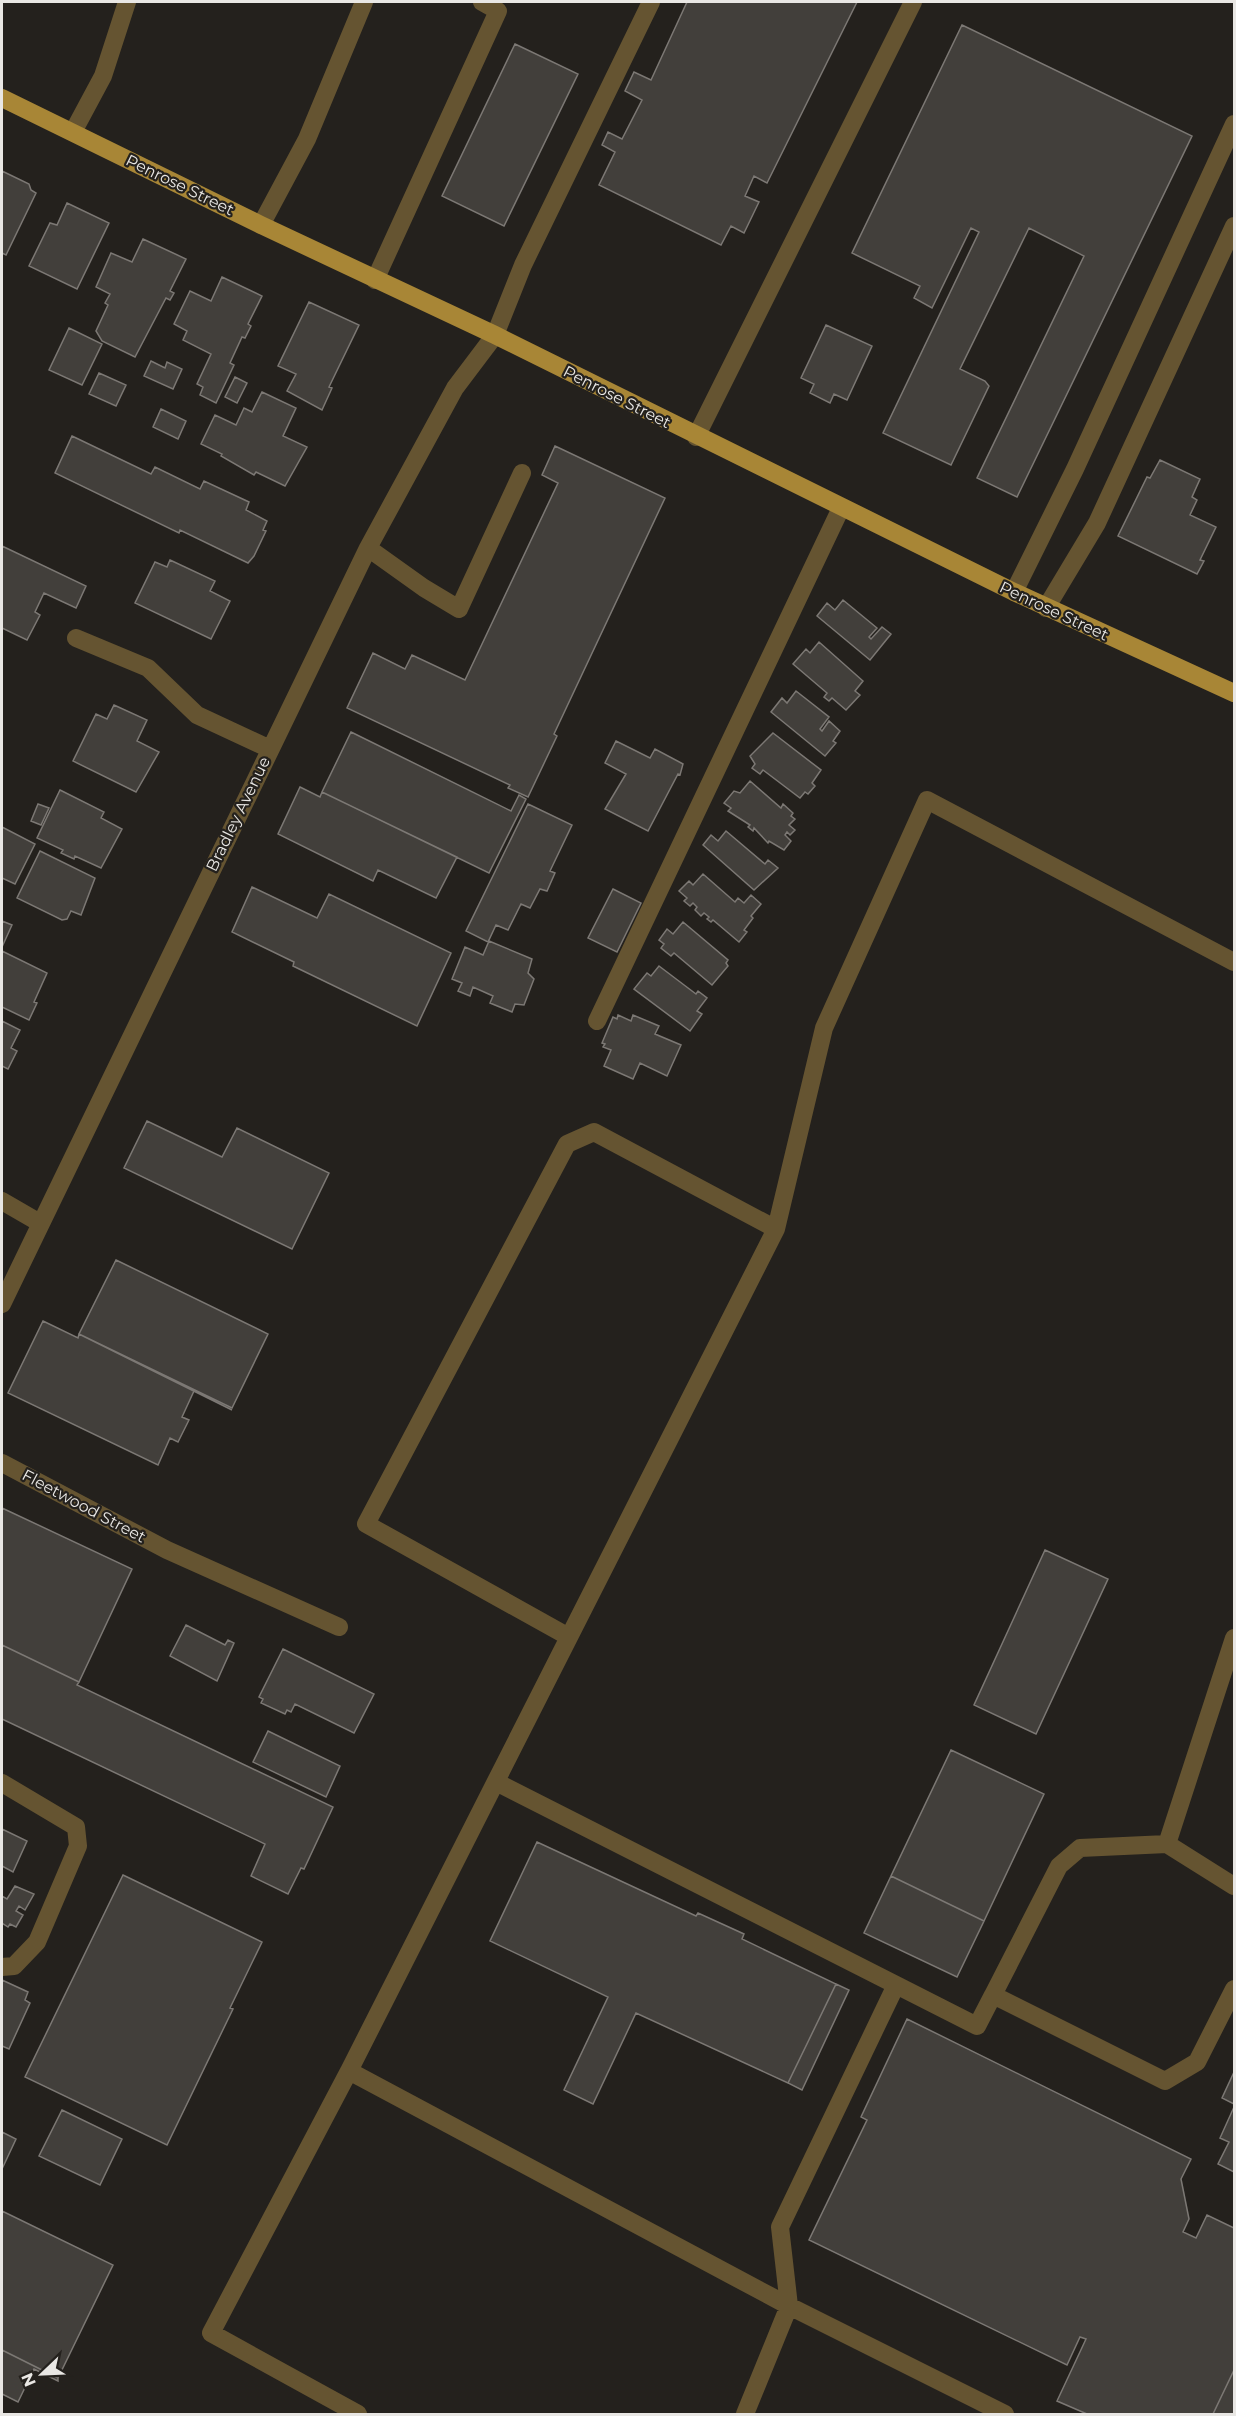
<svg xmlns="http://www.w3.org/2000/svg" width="1236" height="2416" viewBox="0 0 1236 2416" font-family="Montserrat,sans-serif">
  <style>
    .building { fill: #423f3b; stroke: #7c7874; stroke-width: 1.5 }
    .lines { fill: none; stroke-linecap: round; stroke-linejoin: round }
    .minor { stroke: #655431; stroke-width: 18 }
    .major { stroke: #a88636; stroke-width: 18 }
    .labels { text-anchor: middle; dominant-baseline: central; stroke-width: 4.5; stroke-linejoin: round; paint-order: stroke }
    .street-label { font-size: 16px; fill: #e9e7e4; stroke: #24211d }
  </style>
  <rect width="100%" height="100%" fill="#24211d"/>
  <path class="building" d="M 687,2 L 857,2 L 767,183 L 754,176 L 745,196 L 759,202 L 744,233 L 731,226 L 721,245 L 599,185 L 615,152 L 602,145 L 608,132 L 622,139 L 642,100 L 625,91 L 634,72 L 651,80 Z
    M 962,25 L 1192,136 L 1017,497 L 977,478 L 1084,256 L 1029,228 L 960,369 L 985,381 L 989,386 L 951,465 L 883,433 L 979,232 L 971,228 L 932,308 L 914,298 L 920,286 L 852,253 Z
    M 515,44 L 578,74 L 504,226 L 442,196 Z
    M 2,171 L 29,184 L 31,190 L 36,193 L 6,255 L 2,253 Z
    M 67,203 L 109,223 L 77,289 L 29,266 L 50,223 L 57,225 Z
    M 143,239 L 186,259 L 170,291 L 174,293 L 170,300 L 166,298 L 135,357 L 102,341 L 96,331 L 108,305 L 105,303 L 110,294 L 96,287 L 111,253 L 132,262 Z
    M 222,277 L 262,296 L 248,324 L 251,326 L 245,338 L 242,337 L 230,363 L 234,365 L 216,403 L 200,395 L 203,387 L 197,384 L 211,354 L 183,340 L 187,331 L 174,324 L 190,291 L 211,301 Z
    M 309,302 L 359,325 L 329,387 L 332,388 L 322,410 L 287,391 L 296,374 L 278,366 Z
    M 826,325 L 872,346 L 847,400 L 834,394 L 830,403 L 810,393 L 814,384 L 801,378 Z
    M 69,328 L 102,344 L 82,385 L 49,370 Z
    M 151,361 L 165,368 L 167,362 L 182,369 L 173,389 L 144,376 Z
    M 99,373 L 126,385 L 116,406 L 89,394 Z
    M 235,377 L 247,383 L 237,403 L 225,397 Z
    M 262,392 L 296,408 L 283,436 L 307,447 L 285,486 L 256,472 L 254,475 L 221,456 L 222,454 L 201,444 L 215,415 L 236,425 L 244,408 L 252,412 Z
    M 161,409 L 186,421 L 178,439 L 153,427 Z
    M 72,436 L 151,474 L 155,467 L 200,489 L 204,481 L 249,502 L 246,510 L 267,521 L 263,530 L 266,531 L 254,556 L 248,563 L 180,530 L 179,533 L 55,473 Z
    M 555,446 L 665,498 L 554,734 L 557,736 L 528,797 L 508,788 L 510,785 L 347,708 L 373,653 L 405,669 L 412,655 L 465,680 L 558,483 L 542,475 Z
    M 1160,460 L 1200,479 L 1192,497 L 1197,500 L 1190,515 L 1216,527 L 1200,560 L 1204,561 L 1197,574 L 1118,536 L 1147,477 L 1150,478 Z
    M 2,546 L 86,586 L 76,608 L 44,593 L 35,612 L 40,615 L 27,640 L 2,628 Z
    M 170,560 L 215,581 L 210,591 L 230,601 L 211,639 L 135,603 L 155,562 L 167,567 Z
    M 843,600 L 877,628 L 869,637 L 871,639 L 882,627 L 891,634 L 870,660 L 817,616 L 827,603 L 835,610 Z
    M 819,642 L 863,681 L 855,691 L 860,695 L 846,710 L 832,698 L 829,701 L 824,697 L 827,693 L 793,664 L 806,649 L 810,653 Z
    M 796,691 L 829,717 L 820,729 L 822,731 L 829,721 L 840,731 L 833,741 L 836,743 L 825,756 L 771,712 L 782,698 L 787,703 Z
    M 114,705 L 147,720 L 137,741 L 159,752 L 136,792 L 73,761 L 96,714 L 107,719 Z
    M 351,732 L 511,811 L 519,795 L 526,799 L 489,873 L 322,792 Z
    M 773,733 L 821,770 L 812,783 L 815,786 L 808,794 L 805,792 L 800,798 L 763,770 L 760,774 L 752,768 L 755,764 L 750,756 Z
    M 616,741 L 650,758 L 655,749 L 683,764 L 680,775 L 678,774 L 648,831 L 605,809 L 626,774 L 605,763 Z
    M 750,781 L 781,808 L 783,804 L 793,813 L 791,816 L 795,819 L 789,825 L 795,830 L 790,835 L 787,832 L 785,835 L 791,841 L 784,850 L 769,841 L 768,843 L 754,828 L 753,831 L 748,827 L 750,825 L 728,811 L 731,808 L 724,803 L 734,791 L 740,793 Z
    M 300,787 L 320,797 L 322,792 L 457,857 L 436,898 L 378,870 L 373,881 L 278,834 Z
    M 60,790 L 104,812 L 101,818 L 122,829 L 101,868 L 75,856 L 74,859 L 61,853 L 63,850 L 37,838 Z
    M 38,804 L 49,808 L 41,825 L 31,821 Z
    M 528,804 L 572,825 L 550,871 L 555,873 L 547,891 L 540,889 L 530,908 L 521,904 L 508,930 L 496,925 L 488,942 L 466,931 Z
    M 2,827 L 35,844 L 15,884 L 2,878 Z
    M 726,831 L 765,864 L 768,860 L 778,868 L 754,890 L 703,845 L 711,835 L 718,841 Z
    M 40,851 L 95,878 L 81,915 L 71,911 L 67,919 L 62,920 L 17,898 Z
    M 703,874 L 735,902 L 738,898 L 744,903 L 751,895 L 761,904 L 751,916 L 753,918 L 744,930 L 747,932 L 739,942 L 713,920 L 711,922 L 707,919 L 709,917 L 704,913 L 701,916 L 695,910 L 697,907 L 693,903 L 690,906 L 684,901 L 687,898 L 679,891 L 689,881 L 693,885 Z
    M 252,887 L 317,918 L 329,894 L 451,953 L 417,1026 L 293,966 L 294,962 L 232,932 Z
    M 613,889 L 641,903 L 617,952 L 588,938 Z
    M 2,921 L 12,925 L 2,947 Z
    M 683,922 L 728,960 L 726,963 L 728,966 L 712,985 L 674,953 L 671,956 L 661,948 L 664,944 L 659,940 L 667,929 L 673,934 Z
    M 489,941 L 532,959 L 528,973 L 534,979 L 524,1005 L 515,1004 L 512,1012 L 490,1003 L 493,996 L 473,987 L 470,996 L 458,991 L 462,983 L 452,979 L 465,947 L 483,955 Z
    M 2,951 L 47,973 L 34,1002 L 37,1003 L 29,1020 L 2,1007 Z
    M 659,966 L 696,994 L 698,991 L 707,998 L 697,1011 L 702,1014 L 690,1031 L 634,989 L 647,973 L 651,976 Z
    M 618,1015 L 631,1021 L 633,1015 L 659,1026 L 655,1034 L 681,1045 L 667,1076 L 640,1063 L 633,1079 L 604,1066 L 611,1050 L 603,1047 L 605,1044 L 602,1043 L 613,1017 L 617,1019 Z
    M 2,1021 L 20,1030 L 11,1048 L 17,1051 L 8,1069 L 2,1066 Z
    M 147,1121 L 222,1157 L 237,1128 L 329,1173 L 292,1249 L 124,1168 Z
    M 116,1260 L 268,1334 L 232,1408 L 79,1334 Z
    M 43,1321 L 78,1338 L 79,1334 L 232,1410 L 194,1391 L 182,1417 L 189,1420 L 178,1442 L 170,1438 L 158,1465 L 8,1393 Z
    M 2,1508 L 132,1569 L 79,1682 L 2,1645 Z
    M 1045,1550 L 1108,1579 L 1036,1734 L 974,1705 Z
    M 186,1625 L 225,1645 L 228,1640 L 234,1643 L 217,1681 L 170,1656 Z
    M 2,1645 L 79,1682 L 77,1685 L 333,1807 L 304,1869 L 301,1868 L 288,1894 L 251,1876 L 265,1844 L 2,1719 Z
    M 283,1649 L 374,1694 L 354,1733 L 295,1704 L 291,1712 L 287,1710 L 285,1714 L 261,1703 L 263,1699 L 259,1697 Z
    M 268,1731 L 340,1766 L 326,1797 L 253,1762 Z
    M 951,1750 L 1044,1794 L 984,1921 L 891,1876 Z
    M 2,1829 L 27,1841 L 13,1872 L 2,1866 Z
    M 537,1842 L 696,1916 L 698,1913 L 744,1934 L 742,1939 L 836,1984 L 788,2083 L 636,2013 L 593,2104 L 564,2090 L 608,1997 L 490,1941 Z
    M 123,1875 L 262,1942 L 230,2008 L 233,2009 L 167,2145 L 25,2077 Z
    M 891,1876 L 984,1921 L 957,1977 L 864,1933 Z
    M 15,1886 L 34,1894 L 25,1910 L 19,1906 L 16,1911 L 23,1915 L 16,1927 L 10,1924 L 8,1927 L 2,1923 L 2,1896 L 7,1899 Z
    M 2,1980 L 28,1992 L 25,2000 L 30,2003 L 9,2049 L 2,2046 Z
    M 836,1984 L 849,1990 L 802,2090 L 788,2083 Z
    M 907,2019 L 1191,2159 L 1181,2179 L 1189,2219 L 1183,2232 L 1196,2238 L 1207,2215 L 1234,2228 L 1234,2370 L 1213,2414 L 1087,2414 L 1057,2401 L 1086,2339 L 1080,2337 L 1067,2365 L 809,2240 L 867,2120 L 861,2117 Z
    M 1234,2072 L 1234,2104 L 1222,2098 Z
    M 1234,2107 L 1234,2172 L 1218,2164 L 1229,2142 L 1220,2138 Z
    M 62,2110 L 122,2139 L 100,2185 L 39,2156 Z
    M 2,2132 L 16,2139 L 2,2169 Z
    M 2,2211 L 113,2265 L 58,2378 L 2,2350 Z
    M 2,2350 L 58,2378 L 58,2381 L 34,2369 L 18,2402 L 2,2394 Z
    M 1234,2370 L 1234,2414 L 1213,2414 Z"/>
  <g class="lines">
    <path class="minor" d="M 73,132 L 103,76 L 127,2
      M 261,225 L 307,139 L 364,2
      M 375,280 L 498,11 L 482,2
      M 696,437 L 913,2
      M 368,548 L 424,588 L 459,609 L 522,473
      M 1014,592 L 1075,469 L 1234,124
      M 1046,608 L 1097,523 L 1234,226
      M 76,638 L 148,668 L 197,715 L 270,749
      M 597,1021 L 841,508
      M 2,1201 L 40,1223
      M 2,1304 L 368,548 L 455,388 L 495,335 L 523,265 L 651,2
      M 2,1463 L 167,1550 L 339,1627
      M 569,1637 L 366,1524 L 567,1144 L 594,1132 L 776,1229
      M 1234,1638 L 1167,1844 L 1234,1886
      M 496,1782 L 977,2026 L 993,1995 L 1165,2081 L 1197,2062 L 1234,1989
      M 2,1783 L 76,1827 L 78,1846 L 37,1942 L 14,1966 L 2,1967
      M 993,1995 L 1059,1866 L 1080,1848 L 1167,1844
      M 349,2071 L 211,2333 L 358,2414
      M 745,2414 L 789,2306 L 780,2227 L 896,1985
      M 1005,2414 L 789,2306 L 349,2071 L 776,1229 L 824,1028 L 927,800 L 1234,962"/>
    <path class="major" d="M 2,98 L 261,225 L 495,335 L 1014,592 L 1234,693"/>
  </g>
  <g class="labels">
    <g class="street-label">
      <text transform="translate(180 185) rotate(26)">Penrose Street</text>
      <text transform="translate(617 397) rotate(27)">Penrose Street</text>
      <text transform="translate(1054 611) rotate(25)">Penrose Street</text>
      <text transform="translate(238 814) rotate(-64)">Bradley Avenue</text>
      <text transform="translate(84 1506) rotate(28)">Fleetwood Street</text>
    </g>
  </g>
  <rect width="1236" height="2416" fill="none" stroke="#e9e7e4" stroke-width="6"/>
  <g transform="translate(42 2374) rotate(247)" stroke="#24211d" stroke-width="4.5" paint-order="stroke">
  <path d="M0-4.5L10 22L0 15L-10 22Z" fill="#e9e7e4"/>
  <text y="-9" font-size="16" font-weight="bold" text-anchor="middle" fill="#e9e7e4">N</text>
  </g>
</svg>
